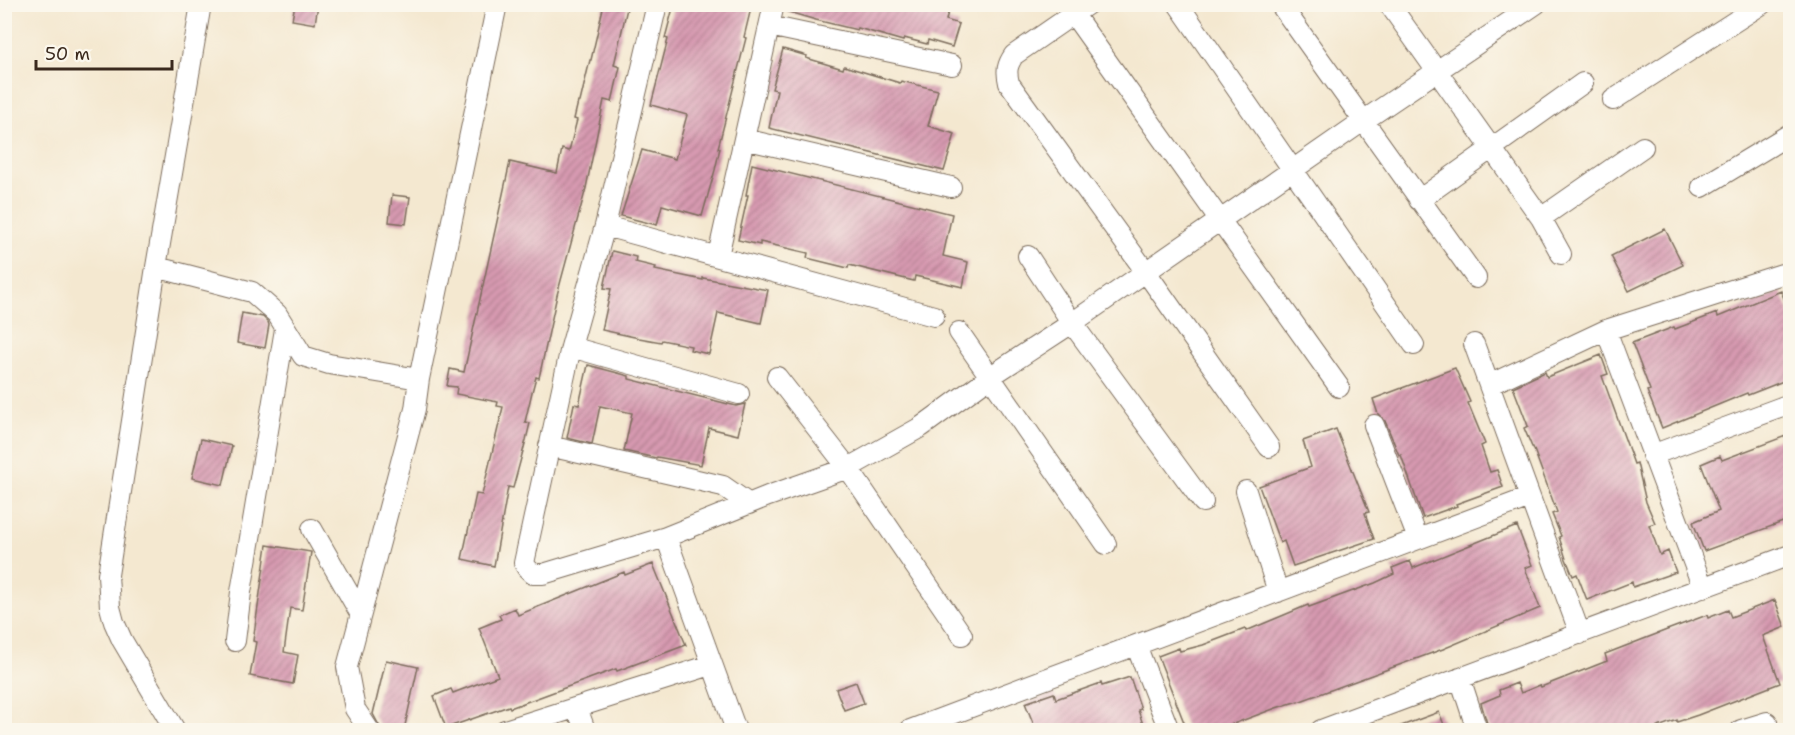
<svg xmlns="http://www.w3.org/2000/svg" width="1795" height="735" viewBox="0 0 1795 735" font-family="'Shantell Sans',sans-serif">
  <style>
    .building { fill: url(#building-hatch) }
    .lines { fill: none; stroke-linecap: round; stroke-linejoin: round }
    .street-casing { stroke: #7c6c5c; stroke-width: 22 }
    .street { stroke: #fff; stroke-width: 20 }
  </style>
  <defs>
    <pattern id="building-hatch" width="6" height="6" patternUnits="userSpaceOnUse" patternTransform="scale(1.5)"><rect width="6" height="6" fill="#d79ab1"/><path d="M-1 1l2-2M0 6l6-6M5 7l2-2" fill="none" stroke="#b07e8f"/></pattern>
  </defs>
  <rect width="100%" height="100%" fill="#fbf7ec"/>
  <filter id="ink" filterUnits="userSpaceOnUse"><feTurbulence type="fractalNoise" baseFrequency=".0167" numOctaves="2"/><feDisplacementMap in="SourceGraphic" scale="12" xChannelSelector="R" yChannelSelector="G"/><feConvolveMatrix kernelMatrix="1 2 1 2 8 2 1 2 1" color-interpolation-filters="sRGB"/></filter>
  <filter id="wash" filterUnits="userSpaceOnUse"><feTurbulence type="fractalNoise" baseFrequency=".008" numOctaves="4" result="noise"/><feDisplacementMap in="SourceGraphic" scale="24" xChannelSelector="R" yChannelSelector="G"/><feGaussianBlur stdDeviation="1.35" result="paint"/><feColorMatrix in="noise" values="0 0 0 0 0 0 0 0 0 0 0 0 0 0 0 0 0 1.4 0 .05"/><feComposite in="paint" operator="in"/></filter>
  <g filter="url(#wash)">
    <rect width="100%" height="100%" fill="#f4e8d0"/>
    <g id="blocks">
      <path class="building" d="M 295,4 L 318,4 L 315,24 L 292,20 Z
        M 604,4 L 628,4 L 614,65 L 620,67 L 612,102 L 604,100 L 586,188 L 557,295 L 539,378 L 536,377 L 532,392 L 525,422 L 530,423 L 526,440 L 513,488 L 508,487 L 494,566 L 462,559 L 476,494 L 482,495 L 503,407 L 497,406 L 498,402 L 456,394 L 457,387 L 447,386 L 450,369 L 464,372 L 510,162 L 557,173 L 562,149 L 569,151 L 577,120 L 574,119 L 578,102 L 580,102 L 590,60 L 591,60 Z
        M 674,4 L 752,4 L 744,37 L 746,38 L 718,148 L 720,148 L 715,170 L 702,216 L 662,205 L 657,225 L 621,216 L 642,150 L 675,159 L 687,115 L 651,105 L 668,39 L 665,38 Z
        M 786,4 L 950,4 L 946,20 L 959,24 L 952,47 L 928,40 L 927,44 L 904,38 L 903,41 L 858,28 L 857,30 L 816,20 L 785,11 Z
        M 783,49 L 807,56 L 806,58 L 843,69 L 844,66 L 900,83 L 901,81 L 938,90 L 928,126 L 955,134 L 944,171 L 769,128 L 777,90 L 772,89 Z
        M 752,164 L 952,214 L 943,256 L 968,262 L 963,287 L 915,276 L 914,281 L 849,265 L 848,268 L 807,258 L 808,253 L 760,242 L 760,245 L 738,240 L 748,195 L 746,195 Z
        M 392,195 L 410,197 L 406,224 L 389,222 Z
        M 1665,229 L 1683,265 L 1629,291 L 1611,256 Z
        M 612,251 L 636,257 L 635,262 L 656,267 L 655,270 L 703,280 L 703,278 L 768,290 L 761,323 L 718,313 L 709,354 L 690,350 L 691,346 L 662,340 L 661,342 L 639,338 L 602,330 L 611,289 L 604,288 Z
        M 1781,291 L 1791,316 L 1791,378 L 1748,395 L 1747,393 L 1662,428 L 1647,391 L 1650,390 L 1632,343 L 1674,327 L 1675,329 L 1717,313 L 1718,317 Z
        M 242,313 L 263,317 L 268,322 L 269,325 L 265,348 L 237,343 Z
        M 1601,355 L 1608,374 L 1602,376 L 1634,464 L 1637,463 L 1646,502 L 1655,523 L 1649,525 L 1660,555 L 1668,551 L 1676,572 L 1633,587 L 1632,582 L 1587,600 L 1577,574 L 1573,576 L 1566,559 L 1559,537 L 1561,536 L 1552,514 L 1557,512 L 1533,447 L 1532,447 L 1524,428 L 1528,426 L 1513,387 L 1545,372 L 1547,377 Z
        M 588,365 L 629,376 L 629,379 L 736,406 L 745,404 L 738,435 L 709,428 L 701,465 L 657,457 L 656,458 L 624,451 L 632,413 L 600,406 L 592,444 L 567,438 L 574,404 L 579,405 Z
        M 1455,368 L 1470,402 L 1468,403 L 1485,444 L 1481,446 L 1490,472 L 1497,470 L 1503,487 L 1456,504 L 1457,506 L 1423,518 L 1401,455 L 1399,455 L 1385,421 L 1378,414 L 1373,399 Z
        M 1336,429 L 1369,512 L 1365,513 L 1374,539 L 1293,566 L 1284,541 L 1280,543 L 1259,486 L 1311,467 L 1303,441 Z
        M 1791,434 L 1791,519 L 1704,551 L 1693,522 L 1719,511 L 1701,464 L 1720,456 L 1722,460 Z
        M 201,439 L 232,446 L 223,485 L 192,478 Z
        M 1517,526 L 1532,565 L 1525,568 L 1540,608 L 1443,649 L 1298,702 L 1298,701 L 1276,708 L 1217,730 L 1187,730 L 1158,656 L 1179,648 L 1180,651 L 1203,645 L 1245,629 L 1246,631 L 1308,605 L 1309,607 L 1375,583 L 1394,574 L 1392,568 L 1410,561 L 1413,568 Z
        M 267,545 L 311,552 L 302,610 L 290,608 L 284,652 L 298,655 L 293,684 L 250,676 L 256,642 L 253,641 Z
        M 653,564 L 686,645 L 617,671 L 616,669 L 510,708 L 509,706 L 446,728 L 434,696 L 451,689 L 453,693 L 498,676 L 479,628 L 501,619 L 499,615 L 515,608 L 518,615 L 624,572 L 625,575 Z
        M 1775,600 L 1785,627 L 1763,636 L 1780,683 L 1698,715 L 1677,722 L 1677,720 L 1650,730 L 1489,730 L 1481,703 L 1500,695 L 1499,690 L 1517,683 L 1521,693 L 1540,685 L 1541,687 L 1607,661 L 1605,654 L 1667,630 L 1707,615 L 1708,618 L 1728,610 L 1731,617 Z
        M 386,660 L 418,667 L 404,730 L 381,729 L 373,714 Z
        M 1130,677 L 1141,709 L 1138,710 L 1145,730 L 1036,730 L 1025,703 L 1054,693 L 1056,699 L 1101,683 L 1102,686 Z
        M 856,682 L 864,703 L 844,710 L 836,689 Z
        M 1439,712 L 1446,730 L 1394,730 L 1393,729 Z"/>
    </g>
  </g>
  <g filter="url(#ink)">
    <use href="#blocks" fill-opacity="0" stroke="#7c6c5c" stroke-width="1.5"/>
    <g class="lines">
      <g class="street-casing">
        <path id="street" d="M 657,4 L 605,226 L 571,347 L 524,563 L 527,568 L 533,574 L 543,574 L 666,537 L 736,730
          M 1088,4 L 1014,55 C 1007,65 1006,71 1009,83 L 1146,272 L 1269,447
          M 1178,4 L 1414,345
          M 1280,4 L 1476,278
          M 1389,4 L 1541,218 L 1561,254
          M 1074,15 L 1339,387
          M 769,26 L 952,65
          M 1613,100 L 1762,4
          M 744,139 L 951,187
          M 1702,187 L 1790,134
          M 1419,200 L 1583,83
          M 1541,218 L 1643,147
          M 605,226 L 934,316
          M 718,256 L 774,4
          M 1028,256 L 1072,323 L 1203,502
          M 156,267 L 252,292 L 277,314 L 303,356 L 329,364 L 419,379
          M 1606,330 L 1703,588
          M 959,332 L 1106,544
          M 1474,344 L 1580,634
          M 571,347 L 739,394
          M 777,377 L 848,468 L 962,635
          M 1489,385 L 1606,330 L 1782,274
          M 1374,425 L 1418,539
          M 549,446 L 723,486 L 749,504
          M 1652,455 L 1790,404
          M 1246,491 L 1278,592
          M 312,529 L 360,613
          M 666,537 L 768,496 L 848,468 L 921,427 L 991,376 L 1072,323 L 1363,121 L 1536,4
          M 235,641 L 241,592 L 285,329
          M 1136,645 L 1169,730
          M 1460,678 L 1477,730
          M 577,708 L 585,730
          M 175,730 L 122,640 L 114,622 L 110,607 L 108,575 L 156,267 L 201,4
          M 369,730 L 355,709 L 347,667 L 415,409 L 419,379 L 497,4
          M 505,730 L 711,665
          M 910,730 L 1530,497
          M 1321,730 L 1790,555
          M 1741,730 L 1767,722"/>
      </g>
      <use href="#street" class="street"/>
    </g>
  </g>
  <rect width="1795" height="735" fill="none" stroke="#fbf7ec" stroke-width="24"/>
  <path d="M36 60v9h136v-9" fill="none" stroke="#3b2a1e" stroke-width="3"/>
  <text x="45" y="60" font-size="18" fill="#3b2a1e" stroke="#fbf7ec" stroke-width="4.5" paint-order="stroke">50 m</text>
</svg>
